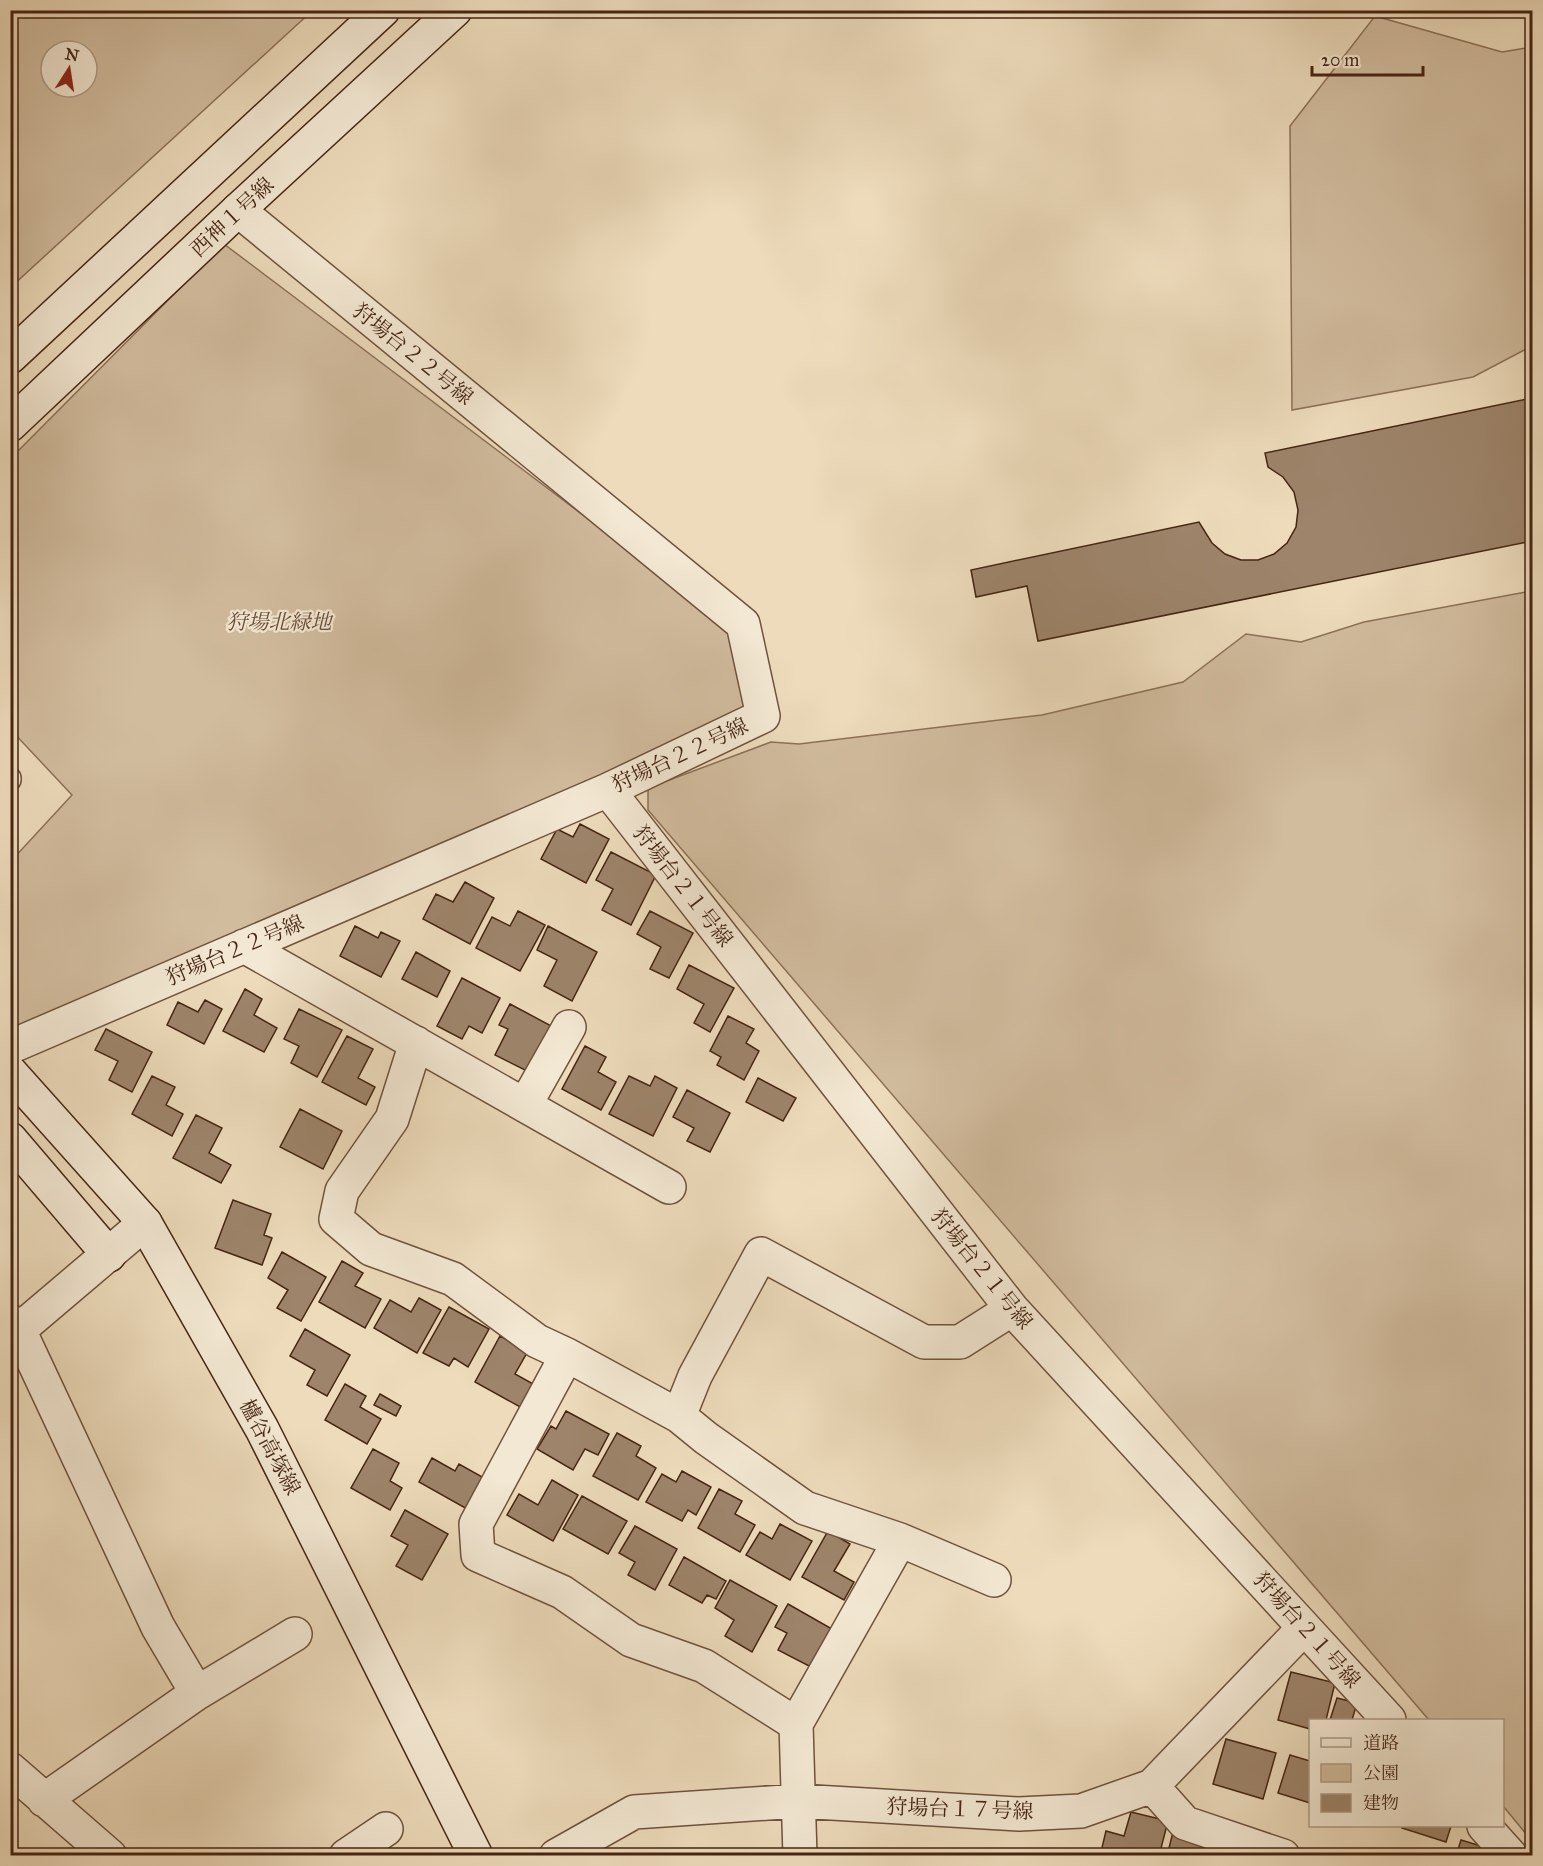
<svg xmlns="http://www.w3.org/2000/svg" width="1543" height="1866" viewBox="0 0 1543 1866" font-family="'IM FELL Great Primer','Noto Serif JP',serif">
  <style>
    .green { fill: #d1bc9e; stroke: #8c7058; stroke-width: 1.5; fill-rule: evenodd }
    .building { fill: #9d846a; stroke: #462513; stroke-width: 1.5 }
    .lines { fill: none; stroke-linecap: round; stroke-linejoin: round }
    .lane-casing { stroke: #70523d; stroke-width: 24 }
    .street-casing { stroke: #70523d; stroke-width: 36 }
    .secondary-casing { stroke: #462513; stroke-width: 36 }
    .lane { stroke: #f3e8d3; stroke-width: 21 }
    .street { stroke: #f3e8d3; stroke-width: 33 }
    .secondary { stroke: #f3e8d3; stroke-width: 33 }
    .labels { text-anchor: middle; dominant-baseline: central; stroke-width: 4.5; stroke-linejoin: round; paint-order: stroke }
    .street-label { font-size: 21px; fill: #462513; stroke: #f3e8d3 }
    .park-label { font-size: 21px; font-style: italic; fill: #694b36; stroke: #f3e8d3 }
  </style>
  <rect width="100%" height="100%" fill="#eddbbb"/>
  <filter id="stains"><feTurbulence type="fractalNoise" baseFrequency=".00333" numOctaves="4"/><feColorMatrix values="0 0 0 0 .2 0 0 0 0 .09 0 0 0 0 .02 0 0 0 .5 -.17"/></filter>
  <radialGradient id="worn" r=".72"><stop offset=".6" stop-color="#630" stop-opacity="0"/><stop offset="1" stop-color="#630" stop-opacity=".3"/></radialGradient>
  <path class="green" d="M 11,10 L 312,10 L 312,11 L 11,287 ZM 51,51 L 87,51 L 87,87 L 51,87 Z
    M 1375,16 L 1502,52 L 1532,47 L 1532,346 L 1473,377 L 1292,410 L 1290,126 Z
    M 224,244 L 730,626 L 746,713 L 11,1032 L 11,861 L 72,795 L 11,730 L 11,458 Z
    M 1532,591 L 1532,1841 L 1503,1806 L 1502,1720 L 1429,1720 L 648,810 L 648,788 L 771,742 L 799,744 L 1042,715 L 1183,682 L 1246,634 L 1301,642 L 1364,622 Z"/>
  <path class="building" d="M 1532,398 L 1532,541 L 1038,641 L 1027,586 L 976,597 L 971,570 L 1199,522 L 1212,543 L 1225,554 L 1241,560 L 1258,560 L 1274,554 L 1287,543 L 1296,527 L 1298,510 L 1294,492 L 1283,477 L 1268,467 L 1265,453 Z
    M 580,824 L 609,839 L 586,883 L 541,859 L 557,829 L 573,837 Z
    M 611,852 L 656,875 L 631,925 L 602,910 L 613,889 L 596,880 Z
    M 465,882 L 494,898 L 470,944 L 423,919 L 436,894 L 453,902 Z
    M 518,911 L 545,925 L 520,971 L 476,948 L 492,917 L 510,926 Z
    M 650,911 L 693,933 L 669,978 L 650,969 L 661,947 L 637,934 Z
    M 355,926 L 378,938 L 381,932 L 400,941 L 381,977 L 340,956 Z
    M 548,926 L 597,952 L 572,1001 L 544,986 L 557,960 L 537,950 Z
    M 416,952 L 450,971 L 437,997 L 402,979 Z
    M 689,965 L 734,988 L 710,1032 L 694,1023 L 704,1004 L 677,989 Z
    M 462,978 L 500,998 L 482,1033 L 469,1026 L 462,1039 L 437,1026 Z
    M 245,989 L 262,999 L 254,1015 L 277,1028 L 264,1052 L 223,1031 Z
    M 205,1000 L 222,1009 L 204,1044 L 167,1025 L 178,1002 L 198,1012 Z
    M 510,1004 L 555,1028 L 531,1073 L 495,1055 L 508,1029 L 499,1025 Z
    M 299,1009 L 342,1030 L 317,1077 L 291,1063 L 299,1046 L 284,1039 Z
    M 728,1016 L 754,1029 L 746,1043 L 759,1051 L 744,1080 L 717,1065 L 721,1057 L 710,1051 Z
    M 106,1029 L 152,1052 L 132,1092 L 109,1080 L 118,1061 L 95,1050 Z
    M 347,1036 L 373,1049 L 358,1078 L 375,1087 L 366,1105 L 322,1082 Z
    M 585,1046 L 606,1057 L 598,1072 L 616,1082 L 601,1110 L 562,1089 Z
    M 152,1076 L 175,1087 L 166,1105 L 183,1114 L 172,1136 L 132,1114 Z
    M 629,1076 L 650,1086 L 655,1076 L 677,1088 L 653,1136 L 609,1114 Z
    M 758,1078 L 796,1098 L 783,1121 L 746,1102 Z
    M 687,1090 L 730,1113 L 710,1152 L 687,1141 L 694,1128 L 673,1117 Z
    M 300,1109 L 342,1131 L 323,1169 L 280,1147 Z
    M 196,1115 L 222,1128 L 209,1153 L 231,1165 L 221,1183 L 173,1158 Z
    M 233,1200 L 271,1214 L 264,1235 L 272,1238 L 262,1265 L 215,1248 Z
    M 282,1252 L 326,1277 L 301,1321 L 277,1308 L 288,1290 L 268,1278 Z
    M 342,1261 L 363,1273 L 355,1286 L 381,1299 L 365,1328 L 319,1302 Z
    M 419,1298 L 441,1310 L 417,1353 L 374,1328 L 390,1300 L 411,1312 Z
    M 449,1307 L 489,1329 L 468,1367 L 454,1358 L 449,1366 L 423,1353 Z
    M 305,1329 L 350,1355 L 327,1396 L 307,1385 L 315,1370 L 290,1356 Z
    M 500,1336 L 528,1351 L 515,1374 L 535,1385 L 522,1408 L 475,1382 Z
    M 345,1384 L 366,1396 L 360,1407 L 381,1419 L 367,1444 L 325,1420 Z
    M 380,1394 L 401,1406 L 396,1416 L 374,1405 Z
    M 566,1411 L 609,1434 L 598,1455 L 585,1449 L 573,1470 L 537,1449 L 551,1426 L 556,1429 Z
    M 617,1433 L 641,1446 L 636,1456 L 656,1468 L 638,1500 L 593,1476 Z
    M 373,1449 L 399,1463 L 390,1481 L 402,1488 L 390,1510 L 351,1488 Z
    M 432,1458 L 455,1471 L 459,1464 L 484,1478 L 467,1509 L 419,1482 Z
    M 682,1471 L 711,1487 L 696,1515 L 688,1510 L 682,1521 L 646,1502 L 662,1474 L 676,1482 Z
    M 552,1480 L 578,1495 L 553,1541 L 507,1515 L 519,1494 L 538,1505 Z
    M 719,1489 L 742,1501 L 735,1514 L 755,1525 L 740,1552 L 698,1528 Z
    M 582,1496 L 627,1521 L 608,1554 L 563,1529 Z
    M 405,1510 L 448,1534 L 422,1580 L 396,1566 L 408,1545 L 391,1536 Z
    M 780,1524 L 812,1541 L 790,1580 L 746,1555 L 760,1532 L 772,1539 Z
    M 635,1526 L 677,1549 L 655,1590 L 628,1575 L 635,1562 L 619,1553 Z
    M 828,1531 L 850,1544 L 834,1571 L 854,1582 L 844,1600 L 802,1577 Z
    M 684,1557 L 726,1581 L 716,1599 L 707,1595 L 702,1603 L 669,1585 Z
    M 730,1580 L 777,1606 L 752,1652 L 725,1636 L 734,1620 L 715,1608 Z
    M 788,1604 L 832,1629 L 811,1667 L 778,1650 L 787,1633 L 775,1627 Z
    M 1291,1672 L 1335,1683 L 1326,1720 L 1310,1720 L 1310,1729 L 1278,1720 Z
    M 1337,1698 L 1357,1703 L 1352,1720 L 1330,1720 Z
    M 1226,1739 L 1276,1753 L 1263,1799 L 1213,1784 Z
    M 1290,1755 L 1310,1761 L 1310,1803 L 1278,1793 Z
    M 1131,1812 L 1168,1821 L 1159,1856 L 1100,1856 L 1106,1831 L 1124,1836 Z
    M 1403,1826 L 1451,1826 L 1446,1842 L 1402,1828 Z
    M 1173,1832 L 1219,1844 L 1215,1856 L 1167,1856 Z
    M 1461,1840 L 1501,1852 L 1500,1856 L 1456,1856 Z"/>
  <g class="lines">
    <g class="lane-casing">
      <path id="lane" d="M 10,778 L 10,780"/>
    </g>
    <g class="street-casing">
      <path id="street" d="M 608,790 L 1012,1309 L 1389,1720
        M 244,946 L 669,1187
        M 416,1043 L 392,1119 L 342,1191 L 336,1219 L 371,1249 L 453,1279 L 537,1341 L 567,1355 L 679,1416 L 706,1438 L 805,1508 L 900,1540 L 994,1580
        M 10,1047 L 608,790 L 763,716 L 743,624 L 238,210
        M 525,1105 L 569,1027
        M 10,1321 L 19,1330 L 158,1627 L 197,1693
        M 19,1330 L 145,1223
        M 567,1355 L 476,1524 L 478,1555 L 562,1592 L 631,1640 L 704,1666 L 796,1724
        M 679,1416 L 695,1376 L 761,1254 L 924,1342 L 960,1342 L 1012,1309
        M 10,1769 L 110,1856
        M 1152,1786 L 1185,1823 L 1283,1856
        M 44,1800 L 197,1693 L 295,1634
        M 1484,1826 L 1511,1856
        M 346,1856 L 386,1829
        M 556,1856 L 634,1812 L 798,1801 L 1019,1814 L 1081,1811 L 1152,1786 L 1304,1628
        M 800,1856 L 796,1724 L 900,1540"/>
    </g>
    <g class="secondary-casing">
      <path id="secondary" d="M 10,357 L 383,10
        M 10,425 L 238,210 L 455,10
        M 10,1072 L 145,1223 L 262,1429 L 476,1856
        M 10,1139 L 109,1255"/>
    </g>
    <use href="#lane" class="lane"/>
    <use href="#street" class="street"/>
    <use href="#secondary" class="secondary"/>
  </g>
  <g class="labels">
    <g class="street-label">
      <text transform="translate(232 217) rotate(-43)">西神１号線</text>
      <text transform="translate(413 354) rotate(39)">狩場台２２号線</text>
      <text transform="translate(680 755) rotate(-25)">狩場台２２号線</text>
      <text transform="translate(683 886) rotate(52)">狩場台２１号線</text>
      <text transform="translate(235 950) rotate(-23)">狩場台２２号線</text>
      <text transform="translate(982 1269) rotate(51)">狩場台２１号線</text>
      <text transform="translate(270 1447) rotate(62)">櫨谷高塚線</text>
      <text transform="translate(1307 1630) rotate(48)">狩場台２１号線</text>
      <text transform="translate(960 1809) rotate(2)">狩場台１７号線</text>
    </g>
    <g class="park-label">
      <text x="279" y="622">狩場北緑地</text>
    </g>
  </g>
  <rect width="1543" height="1866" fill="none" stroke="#eddbbb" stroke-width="36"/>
  <rect x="12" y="12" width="1519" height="1842" fill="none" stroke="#462513" stroke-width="3"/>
  <rect x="18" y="18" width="1507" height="1830" fill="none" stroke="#462513" stroke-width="1.5"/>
  <rect x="1309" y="1719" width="195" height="108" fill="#f3e8d3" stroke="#ae9a86" stroke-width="1.5"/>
  <rect x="1321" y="1738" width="30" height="9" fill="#f3e8d3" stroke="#ae9a86" stroke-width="1.5"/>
  <text x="1363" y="1749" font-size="18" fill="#462513">道路</text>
  <rect x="1321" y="1764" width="30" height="18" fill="#d1bc9e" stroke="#ae9a86" stroke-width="1.5"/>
  <text x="1363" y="1779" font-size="18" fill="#462513">公園</text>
  <rect x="1321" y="1794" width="30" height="18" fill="#9d846a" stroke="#ae9a86" stroke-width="1.5"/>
  <text x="1363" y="1809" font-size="18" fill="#462513">建物</text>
  <g transform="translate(69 69) rotate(12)"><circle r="28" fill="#f3e8d3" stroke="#ae9a86" stroke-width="1.5"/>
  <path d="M0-4.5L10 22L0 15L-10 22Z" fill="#8f2418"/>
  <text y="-9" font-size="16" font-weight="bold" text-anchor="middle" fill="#462513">N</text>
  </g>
  <path d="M1312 66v9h111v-9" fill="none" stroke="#462513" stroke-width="3"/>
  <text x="1321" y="66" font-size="18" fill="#462513" stroke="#f3e8d3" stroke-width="4.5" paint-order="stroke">20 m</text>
  <rect width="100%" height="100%" filter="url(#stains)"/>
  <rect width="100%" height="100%" fill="url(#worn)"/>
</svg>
